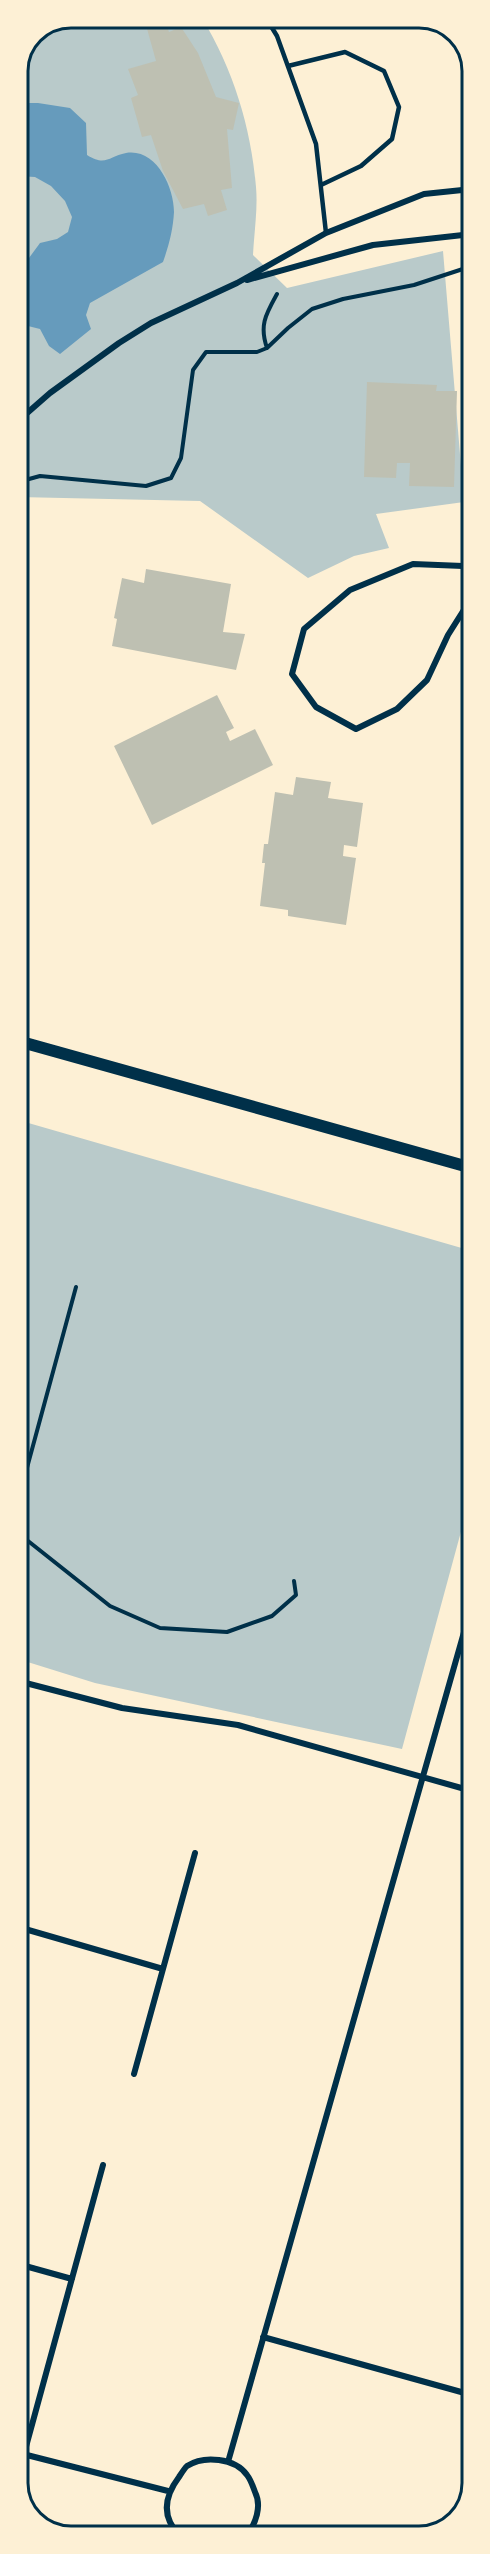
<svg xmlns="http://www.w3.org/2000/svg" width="490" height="2554" viewBox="0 0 490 2554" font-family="'DejaVu Sans',sans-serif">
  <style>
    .green { fill: #b9caca }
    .water { fill: #669bbc }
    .building { fill: #bec0b2 }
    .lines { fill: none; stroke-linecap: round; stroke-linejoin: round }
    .path { stroke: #003049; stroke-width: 4 }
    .service { stroke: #003049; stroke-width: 4.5 }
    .minor { stroke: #003049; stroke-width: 6 }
    .secondary { stroke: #003049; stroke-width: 12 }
    .rim { fill: none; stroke: #003049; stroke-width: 3 }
  </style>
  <rect width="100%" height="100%" fill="#fdf0d5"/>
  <path class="green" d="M 72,18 L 202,18 C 233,69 251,127 256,187 C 258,209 254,233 253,255 L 287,288 L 443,251 L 464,502 L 376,514 L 389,548 L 354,556 L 308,578 L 200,501 L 18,497 L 18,71 L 34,34 Z
    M 18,1120 L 472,1251 L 472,1491 L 402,1749 L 95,1683 L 18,1659 Z"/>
  <path class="water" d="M 18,103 L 38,103 L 70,108 L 86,123 L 87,155 C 106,167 109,156 126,153 C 156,148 174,187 174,212 C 173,230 169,245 163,262 L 90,303 L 86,315 L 91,329 L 60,354 L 49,346 L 40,329 L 28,326 L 18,329 L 18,273 L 40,243 L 57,239 L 68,232 L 72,217 L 65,201 L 51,186 L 35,177 L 18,176 Z"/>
  <path class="building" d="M 144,18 L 164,18 L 169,32 L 181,27 L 198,53 L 216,97 L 239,103 L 233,130 L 227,129 L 232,188 L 221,190 L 227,210 L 208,216 L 204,204 L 183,209 L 163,171 L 151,135 L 142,137 L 131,98 L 138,95 L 128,69 L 156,61 Z
    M 367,382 L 437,385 L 436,391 L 457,391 L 454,487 L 409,486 L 410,463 L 397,463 L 396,478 L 364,477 Z
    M 146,569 L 231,584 L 223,632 L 245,634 L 236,670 L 112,646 L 117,619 L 114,618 L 122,578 L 144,583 Z
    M 217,695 L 234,728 L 226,732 L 230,741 L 255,729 L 273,765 L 152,825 L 114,746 Z
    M 296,777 L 331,782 L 328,798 L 363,803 L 357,847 L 344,845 L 343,856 L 356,858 L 346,925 L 288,916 L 288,910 L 260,906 L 265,863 L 262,863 L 264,844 L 268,844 L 275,792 L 293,795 Z"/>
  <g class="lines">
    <path class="path" d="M 267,348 L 288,328 L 312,309 L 343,299 L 414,285 L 472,266
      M 18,482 L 40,476 L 146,486 L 171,478 L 181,458 L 193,370 L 206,352 L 257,352 L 267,348 C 259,325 266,314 277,294
      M 18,1501 L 76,1287
      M 18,1533 L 110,1606 L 160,1628 L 227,1632 L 272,1616 L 296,1595 L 294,1581"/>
    <path class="service" d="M 266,18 L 277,36 L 316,144 L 326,233
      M 288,66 L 345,52 L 384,71 L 399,107 L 392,139 L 361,166 L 321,185"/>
    <path class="minor" d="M 247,280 L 373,245 L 472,234
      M 18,421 L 50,393 L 119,343 L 151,323 L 237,283 L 326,233 L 424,194 L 472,189
      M 472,590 L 463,566 L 413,564 L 350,590 L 304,629 L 292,674 L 316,707 L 356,729 L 397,709 L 427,680 L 448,635 L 472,597
      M 18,1681 L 122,1708 L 238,1725 L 472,1791
      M 18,1927 L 163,1969
      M 134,2074 L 195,1853
      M 18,2264 L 72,2279
      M 263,2337 L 472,2395
      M 19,2453 L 168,2491
      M 24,2454 L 103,2165
      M 228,2462 L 472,1604
      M 180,2536 C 161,2517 164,2497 179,2477 C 181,2474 184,2469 187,2466 C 204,2455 235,2458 247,2475 C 251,2480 253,2487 255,2492 C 262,2506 256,2524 246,2536"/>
    <path class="secondary" d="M 18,1041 L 472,1168"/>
  </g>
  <path d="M0 0H490V2554H0ZM71 28H419A43 43 0 0 1 462 71V2483A43 43 0 0 1 419 2526H71A43 43 0 0 1 28 2483V71A43 43 0 0 1 71 28Z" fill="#fdf0d5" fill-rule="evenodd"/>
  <path class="rim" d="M71 28H419A43 43 0 0 1 462 71V2483A43 43 0 0 1 419 2526H71A43 43 0 0 1 28 2483V71A43 43 0 0 1 71 28Z"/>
</svg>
